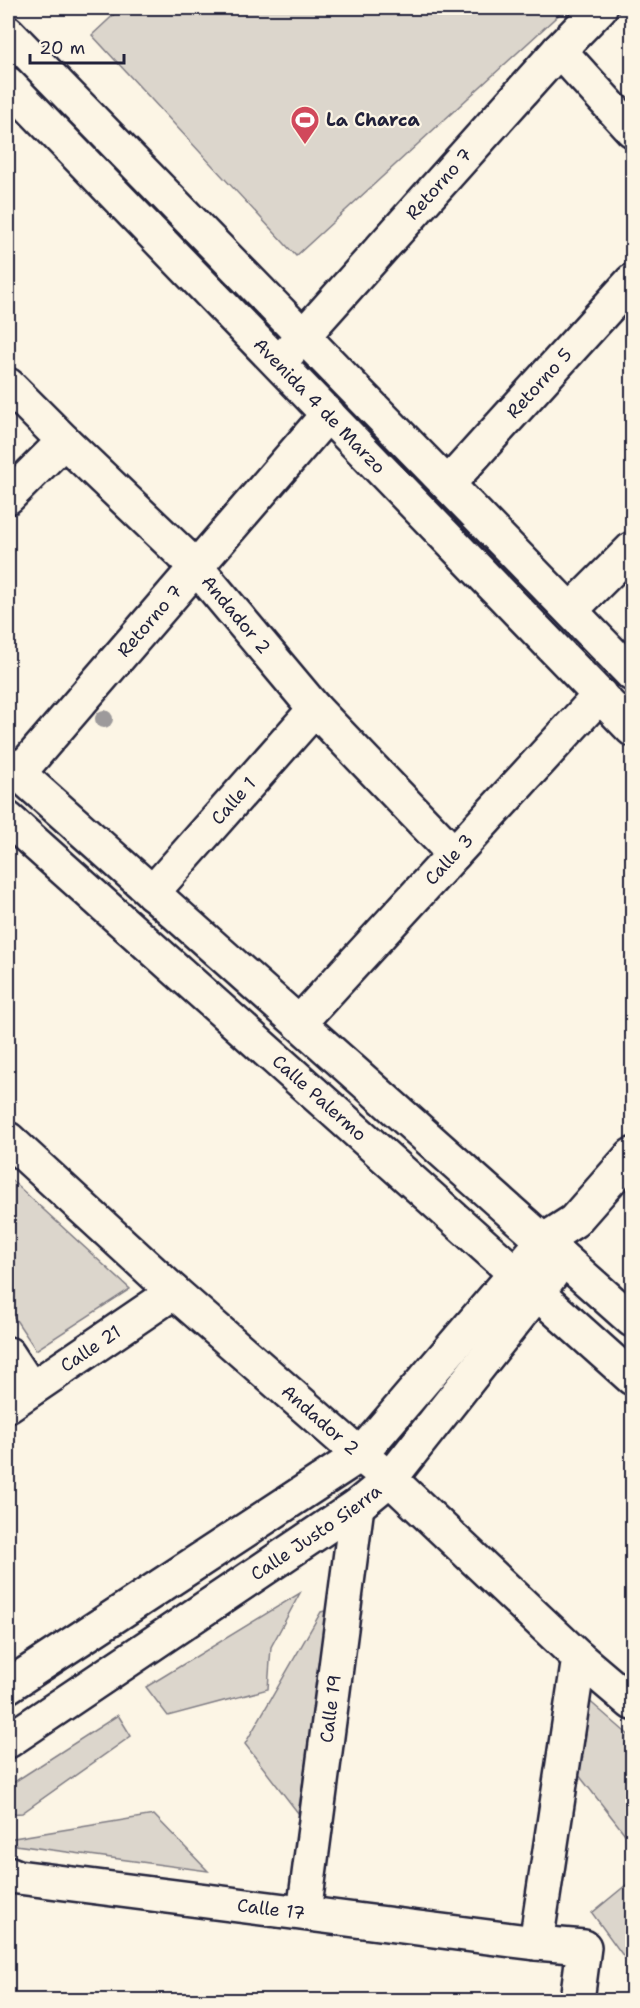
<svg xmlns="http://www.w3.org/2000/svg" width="640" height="2008" viewBox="0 0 640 2008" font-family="'Shantell Sans',sans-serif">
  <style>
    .green { fill: #dcd6cc; stroke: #7f7c84; stroke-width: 1.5 }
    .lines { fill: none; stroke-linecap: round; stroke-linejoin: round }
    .street-casing { stroke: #22223b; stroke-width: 38 }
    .secondary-casing { stroke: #22223b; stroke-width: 38 }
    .street { stroke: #fcf5e5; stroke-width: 33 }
    .secondary { stroke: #fcf5e5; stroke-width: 33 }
    .tree { fill: #9d9a9b }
    .labels { text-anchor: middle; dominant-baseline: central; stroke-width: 4.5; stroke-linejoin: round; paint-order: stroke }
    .poi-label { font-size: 18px; font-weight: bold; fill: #22223b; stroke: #fcf5e5; text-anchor: start }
    .street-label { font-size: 18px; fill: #22223b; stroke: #fcf5e5 }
  </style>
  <rect width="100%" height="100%" fill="#fcf5e5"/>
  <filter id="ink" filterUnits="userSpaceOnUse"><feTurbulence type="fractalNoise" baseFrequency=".0167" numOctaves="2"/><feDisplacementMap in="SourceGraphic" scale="12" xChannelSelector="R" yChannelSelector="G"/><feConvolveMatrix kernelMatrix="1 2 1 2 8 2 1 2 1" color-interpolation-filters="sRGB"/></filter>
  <g filter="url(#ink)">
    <path class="green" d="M 121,8 L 566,8 L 296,256 L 92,35 Z
      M 8,1177 L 130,1289 L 36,1350 L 8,1308 Z
      M 300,1593 L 271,1647 L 268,1689 L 168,1716 L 146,1687 Z
      M 329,1610 L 298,1813 L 245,1744 L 321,1612 Z
      M 586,1698 L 632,1738 L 632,1843 L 578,1774 Z
      M 118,1715 L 131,1736 L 22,1813 L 8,1814 L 8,1786 Z
      M 154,1815 L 208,1871 L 8,1844 L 8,1839 Z
      M 632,1880 L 632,1968 L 592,1913 Z"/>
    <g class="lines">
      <g class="street-casing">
        <g id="street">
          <path d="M 559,50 L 632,130"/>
          <path id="s1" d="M 279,363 L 559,50 L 600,8"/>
          <path id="s2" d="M 8,385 L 64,441 L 196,567 L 315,709 L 454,854"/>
          <path id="s3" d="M 448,484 L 632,281"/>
          <path d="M 8,497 L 64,441"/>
          <path d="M 571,610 L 632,549"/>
          <path d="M 8,764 L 632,1320"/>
          <path id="s4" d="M 18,774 L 328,414"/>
          <path id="s5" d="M 8,819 L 632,1378"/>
          <path id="s6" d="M 152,893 L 315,709"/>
          <path id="s7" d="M 299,1023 L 600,695"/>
          <path id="s8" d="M 8,1139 L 174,1292 L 360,1455 L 390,1479 L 579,1658 L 632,1703"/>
          <path d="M 8,1354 L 31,1389"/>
          <path id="s9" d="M 8,1405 L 174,1292"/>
          <path d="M 8,1686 L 360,1455 L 543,1241 L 574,1221 L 632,1155"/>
          <path id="s10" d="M 8,1741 L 357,1506 L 390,1479 L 551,1275"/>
          <path id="s11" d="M 8,1873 L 18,1877 L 536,1943 L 584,1947 L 577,2000"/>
          <path id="s12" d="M 304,1913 L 357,1506"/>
          <path d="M 536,1943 L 579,1658"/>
        </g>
      </g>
      <g class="secondary-casing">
        <g id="secondary">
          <path d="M 8,33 L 632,674"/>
          <path id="s13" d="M 8,84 L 632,729"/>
        </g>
      </g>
      <use href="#street" class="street"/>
      <use href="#secondary" class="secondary"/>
    </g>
    <circle class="tree" cx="104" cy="719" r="9"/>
  </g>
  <defs>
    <g id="stadium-pin" transform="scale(1.5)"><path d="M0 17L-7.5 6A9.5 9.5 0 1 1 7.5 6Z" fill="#d1495b" stroke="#fcf5e5"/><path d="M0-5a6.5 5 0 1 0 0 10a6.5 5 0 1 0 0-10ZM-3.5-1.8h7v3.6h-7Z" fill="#fff"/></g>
  </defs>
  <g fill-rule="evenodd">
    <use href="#stadium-pin" x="305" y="120"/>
  </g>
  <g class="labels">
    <g class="poi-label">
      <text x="326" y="120">La Charca</text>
    </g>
    <g class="street-label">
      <text stroke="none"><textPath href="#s1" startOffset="240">Retorno 7</textPath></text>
      <text stroke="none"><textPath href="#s3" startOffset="136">Retorno 5</textPath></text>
      <text stroke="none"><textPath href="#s13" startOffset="448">Avenida 4 de Marzo</textPath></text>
      <text stroke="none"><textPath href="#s2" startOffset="324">Andador 2</textPath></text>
      <text stroke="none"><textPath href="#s4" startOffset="202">Retorno 7</textPath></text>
      <text stroke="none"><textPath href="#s6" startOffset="123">Calle 1</textPath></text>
      <text stroke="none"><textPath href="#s7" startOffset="222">Calle 3</textPath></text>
      <text stroke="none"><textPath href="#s5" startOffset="418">Calle Palermo</textPath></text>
      <text stroke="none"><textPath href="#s9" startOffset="100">Calle 21</textPath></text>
      <text stroke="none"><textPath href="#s8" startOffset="420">Andador 2</textPath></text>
      <text stroke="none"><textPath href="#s10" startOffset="372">Calle Justo Sierra</textPath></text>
      <text stroke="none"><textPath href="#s12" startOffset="206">Calle 19</textPath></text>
      <text stroke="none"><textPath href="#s11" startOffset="266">Calle 17</textPath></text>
    </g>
  </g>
  <rect width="640" height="2008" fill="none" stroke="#fcf5e5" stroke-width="30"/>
  <rect x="15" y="15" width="610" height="1978" fill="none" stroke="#22223b" stroke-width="2" filter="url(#ink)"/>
  <path d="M30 54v9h94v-9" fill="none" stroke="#22223b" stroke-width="3"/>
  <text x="39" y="54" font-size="18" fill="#22223b" stroke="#fcf5e5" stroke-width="4.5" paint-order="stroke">20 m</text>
</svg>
